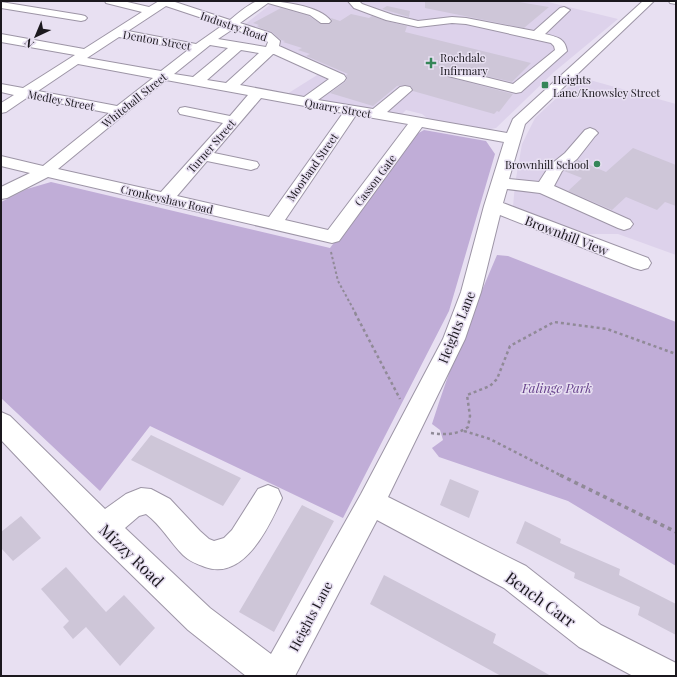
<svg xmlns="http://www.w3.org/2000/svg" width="677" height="677" viewBox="0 0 677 677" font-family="'Playfair Display',serif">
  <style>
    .built { fill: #ddd2eb }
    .green { fill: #c0add7 }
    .building { fill: #cec6d8 }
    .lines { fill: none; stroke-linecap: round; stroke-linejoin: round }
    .minor-casing { stroke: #9d95a6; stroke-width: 2 }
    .path-far3 { stroke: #908a97; stroke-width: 1.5; stroke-dasharray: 1.5 1.5; stroke-linecap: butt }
    .path-far2 { stroke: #908a97; stroke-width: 2; stroke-dasharray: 2.5 2.5; stroke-linecap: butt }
    .path-far1 { stroke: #908a97; stroke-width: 2.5; stroke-dasharray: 3 3; stroke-linecap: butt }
    .path { stroke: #908a97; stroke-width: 3.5; stroke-dasharray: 4 4; stroke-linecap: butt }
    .minor { fill: #fff; fill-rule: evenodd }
    .poi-dot { fill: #358658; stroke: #e8e0f2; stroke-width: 1.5 }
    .labels { text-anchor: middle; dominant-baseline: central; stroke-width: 3; stroke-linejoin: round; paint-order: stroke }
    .far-street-label { font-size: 11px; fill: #1b181e; stroke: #e8e0f2 }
    .far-poi-label { font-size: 11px; fill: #1b181e; stroke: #e8e0f2; text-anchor: start }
    .street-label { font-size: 13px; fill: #1b181e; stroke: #e8e0f2 }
    .park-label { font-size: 13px; font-style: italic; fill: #67428c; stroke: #e8e0f2 }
    .near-street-label { font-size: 16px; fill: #1b181e; stroke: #e8e0f2 }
  </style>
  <rect width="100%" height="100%" fill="#e8e0f2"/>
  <path class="built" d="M 275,1 L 544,1 L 618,19 L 554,72 L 496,128 L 481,131 L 432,122 L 422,114 L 406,110 L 400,116 L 287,94 L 322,72 L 271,54 L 277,42 L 240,28 Z
    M 579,77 L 676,104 L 676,255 L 618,234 L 583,234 L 513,207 L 515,184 L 522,144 L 535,118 Z"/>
  <path class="green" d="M 424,130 L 486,141 L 495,154 L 449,311 L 343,518 L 150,426 L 100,491 L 1,398 L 1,202 L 27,189 L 51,182 L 330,248 L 415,135 Z
    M 497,255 L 508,256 L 676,322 L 676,566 L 568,501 L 439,457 L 432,448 L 443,440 L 440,430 L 432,424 C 450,366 473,311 497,255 Z"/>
  <path class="building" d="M 425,1 L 513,1 L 549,7 L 524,28 L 425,8 Z
    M 387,6 L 410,11 L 409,17 L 382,9 Z
    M 281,8 L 309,16 L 321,24 L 330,24 L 332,21 L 331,18 L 340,21 L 351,14 L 369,18 L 372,16 L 386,21 L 407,26 L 405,32 L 531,63 L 512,82 L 453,68 L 447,69 L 445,74 L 448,77 L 513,94 L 499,112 L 497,111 L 494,114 L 413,91 L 411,86 L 405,85 L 397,86 L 373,106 L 330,93 L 345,82 L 347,79 L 346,75 L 348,74 L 306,56 L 310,54 L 298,50 L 302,48 L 283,42 L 285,41 L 281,40 L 272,32 L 260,28 L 257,26 L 259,25 L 253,23 Z
    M 633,148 L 676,165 L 676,206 L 665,202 L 657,210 L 626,197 L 612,210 L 568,191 L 582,178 L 564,171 L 578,160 L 606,172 Z
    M 151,435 L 241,478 L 223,506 L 131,460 Z
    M 450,479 L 479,491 L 469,518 L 440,505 Z
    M 302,505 L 334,521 L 274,632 L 239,612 Z
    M 21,516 L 41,538 L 13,561 L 1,548 L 1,532 Z
    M 525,521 L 561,539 L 560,543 L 620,569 L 619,575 L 676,604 L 676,635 L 638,615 L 640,607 L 574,578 L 575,573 L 516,543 Z
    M 66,567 L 106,612 L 124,595 L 155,628 L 120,666 L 86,627 L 73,639 L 63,627 L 69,621 L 41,589 Z
    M 384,575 L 496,634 L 493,643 L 551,676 L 501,676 L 370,604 Z"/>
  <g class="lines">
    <g class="minor-casing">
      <path id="minor" d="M 105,1 L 123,1 L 149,7 L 159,1 L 172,1 L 230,20 C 236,15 251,2 258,1 C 276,0 320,5 331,21 L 329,23 L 321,23 L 310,15 L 268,3 L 240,23 L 271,33 L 280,41 L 279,46 L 344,75 L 346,78 L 344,81 L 318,100 L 373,109 L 400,87 L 405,86 L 410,87 L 412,90 L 387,112 L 507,133 L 513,119 L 643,1 L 654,1 L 525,124 L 509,179 L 539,182 L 550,165 L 565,153 L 585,130 L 590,128 L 595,130 L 598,133 L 595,136 L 577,159 L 562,171 L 554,186 L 630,220 L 633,224 L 630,228 L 624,230 L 618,228 L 540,193 L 507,189 L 503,203 L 648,258 L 651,263 L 648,268 L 641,270 L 634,268 L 500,215 L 481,292 L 465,339 L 388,497 L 526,566 L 601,625 L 676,663 L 676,676 L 633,676 L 579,647 L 504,588 L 377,520 L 295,676 L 246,676 L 188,630 L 95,539 L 1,440 L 1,412 L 10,416 L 105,509 L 126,494 L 141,488 L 151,489 L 170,499 L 200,531 L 209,539 L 214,541 L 224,538 L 232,530 L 258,489 L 268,485 L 278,489 L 282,498 C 269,527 244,581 205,567 C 197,564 189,561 183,555 C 170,542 161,525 146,514 L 139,516 L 125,528 L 210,608 L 271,654 L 361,494 L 443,339 L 461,292 L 484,206 L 504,142 L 422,127 L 339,241 L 332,243 L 48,177 L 7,198 L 1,199 L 1,187 L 30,173 L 1,166 L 1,156 L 43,166 L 109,113 L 28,97 L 6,112 L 1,113 L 1,103 L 14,95 L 1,92 L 1,84 L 23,88 L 75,55 L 1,42 L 1,34 L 84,49 L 142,12 L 106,3 ZM 166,6 L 223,25 L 196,44 L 128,31 ZM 233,29 L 263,39 L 268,42 L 266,47 L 218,39 ZM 119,37 L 188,50 L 161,71 L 87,58 ZM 210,45 L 228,48 L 193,77 L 174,74 ZM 241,50 L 259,53 L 226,83 L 207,80 ZM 273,54 L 274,54 L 329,79 L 304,97 L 240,85 ZM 78,64 L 153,78 L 117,106 L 38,91 ZM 166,80 L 248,95 L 230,116 L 185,107 L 180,108 L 178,111 L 180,114 L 223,123 L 161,192 L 58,169 ZM 261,98 L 343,113 L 269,217 L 177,196 L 207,161 L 251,170 L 257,168 L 259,165 L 257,162 L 214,153 ZM 356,115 L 408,124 L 328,230 L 285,220 Z
        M 348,1 L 359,1 L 362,4 L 393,15 L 418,21 L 452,17 L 466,18 L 534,31 L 560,8 L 564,7 L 570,10 L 545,34 C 557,37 565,38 567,51 L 521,92 L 516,93 L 448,76 L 446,73 L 448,70 L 453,69 L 513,84 L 555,50 L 554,46 L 551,43 L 466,24 L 452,23 L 418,27 L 386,20 L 354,8 Z
        M 669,1 L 676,1 L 676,4 L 670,3 Z
        M 1,2 L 81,15 L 85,16 L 87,18 L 85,20 L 81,21 L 1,8 Z"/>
    </g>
    <path class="path-far3" d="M 476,1 L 478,1"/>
    <path class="path-far2" d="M 331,252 L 338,281 L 356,314"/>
    <path class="path-far1" d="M 355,313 L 400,399
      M 464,431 L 490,439 L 562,476
      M 431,433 C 444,435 457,435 468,427 L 470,416 L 467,395 L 490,386 L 497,379 L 510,346 L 554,322 L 607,329 L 676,354"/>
    <path class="path" d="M 560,475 L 676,532"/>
    <use href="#minor" class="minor"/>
  </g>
  <g class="poi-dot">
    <path d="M429 57h4v4h4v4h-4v4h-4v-4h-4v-4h4z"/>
    <rect x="541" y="81" width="8" height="8" rx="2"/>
    <circle cx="597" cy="164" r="4"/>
  </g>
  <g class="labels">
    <g class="far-street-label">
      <text transform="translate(234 26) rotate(19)">Industry Road</text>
      <text transform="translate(157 40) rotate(10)">Denton Street</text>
      <text transform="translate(61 100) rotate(11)">Medley Street</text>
      <text transform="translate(134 100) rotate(-39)">Whitehall Street</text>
      <text transform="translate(338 108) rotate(10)">Quarry Street</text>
      <text transform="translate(211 146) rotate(-49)">Turner Street</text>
      <text transform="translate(312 167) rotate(-55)">Moorland Street</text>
      <text transform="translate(375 180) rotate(-53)">Casson Gate</text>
      <text transform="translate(167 199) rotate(13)">Cronkeyshaw Road</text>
    </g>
    <g class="far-poi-label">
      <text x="440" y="57">Rochdale<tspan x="440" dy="13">Infirmary</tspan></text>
      <text x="553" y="79">Heights<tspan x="553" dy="13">Lane/Knowsley Street</tspan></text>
      <text x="589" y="164" text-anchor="end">Brownhill School</text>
    </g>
    <g class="street-label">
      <text transform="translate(567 235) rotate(21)">Brownhill View</text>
      <text transform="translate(456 327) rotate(-68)">Heights Lane</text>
      <text transform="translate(310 616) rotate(-62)">Heights Lane</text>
    </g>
    <g class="park-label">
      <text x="557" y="387">Falinge Park</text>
    </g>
    <g class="near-street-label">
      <text transform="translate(132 555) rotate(44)">Mizzy Road</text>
      <text transform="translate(541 599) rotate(36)">Bench Carr</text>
    </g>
  </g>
  <rect width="677" height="677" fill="none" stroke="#1b181e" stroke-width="4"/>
  <g transform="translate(36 36) rotate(224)" stroke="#e8e0f2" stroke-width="3" paint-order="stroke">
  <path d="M0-3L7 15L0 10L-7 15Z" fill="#1b181e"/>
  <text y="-6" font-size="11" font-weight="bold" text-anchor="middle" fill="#1b181e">N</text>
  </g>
</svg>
